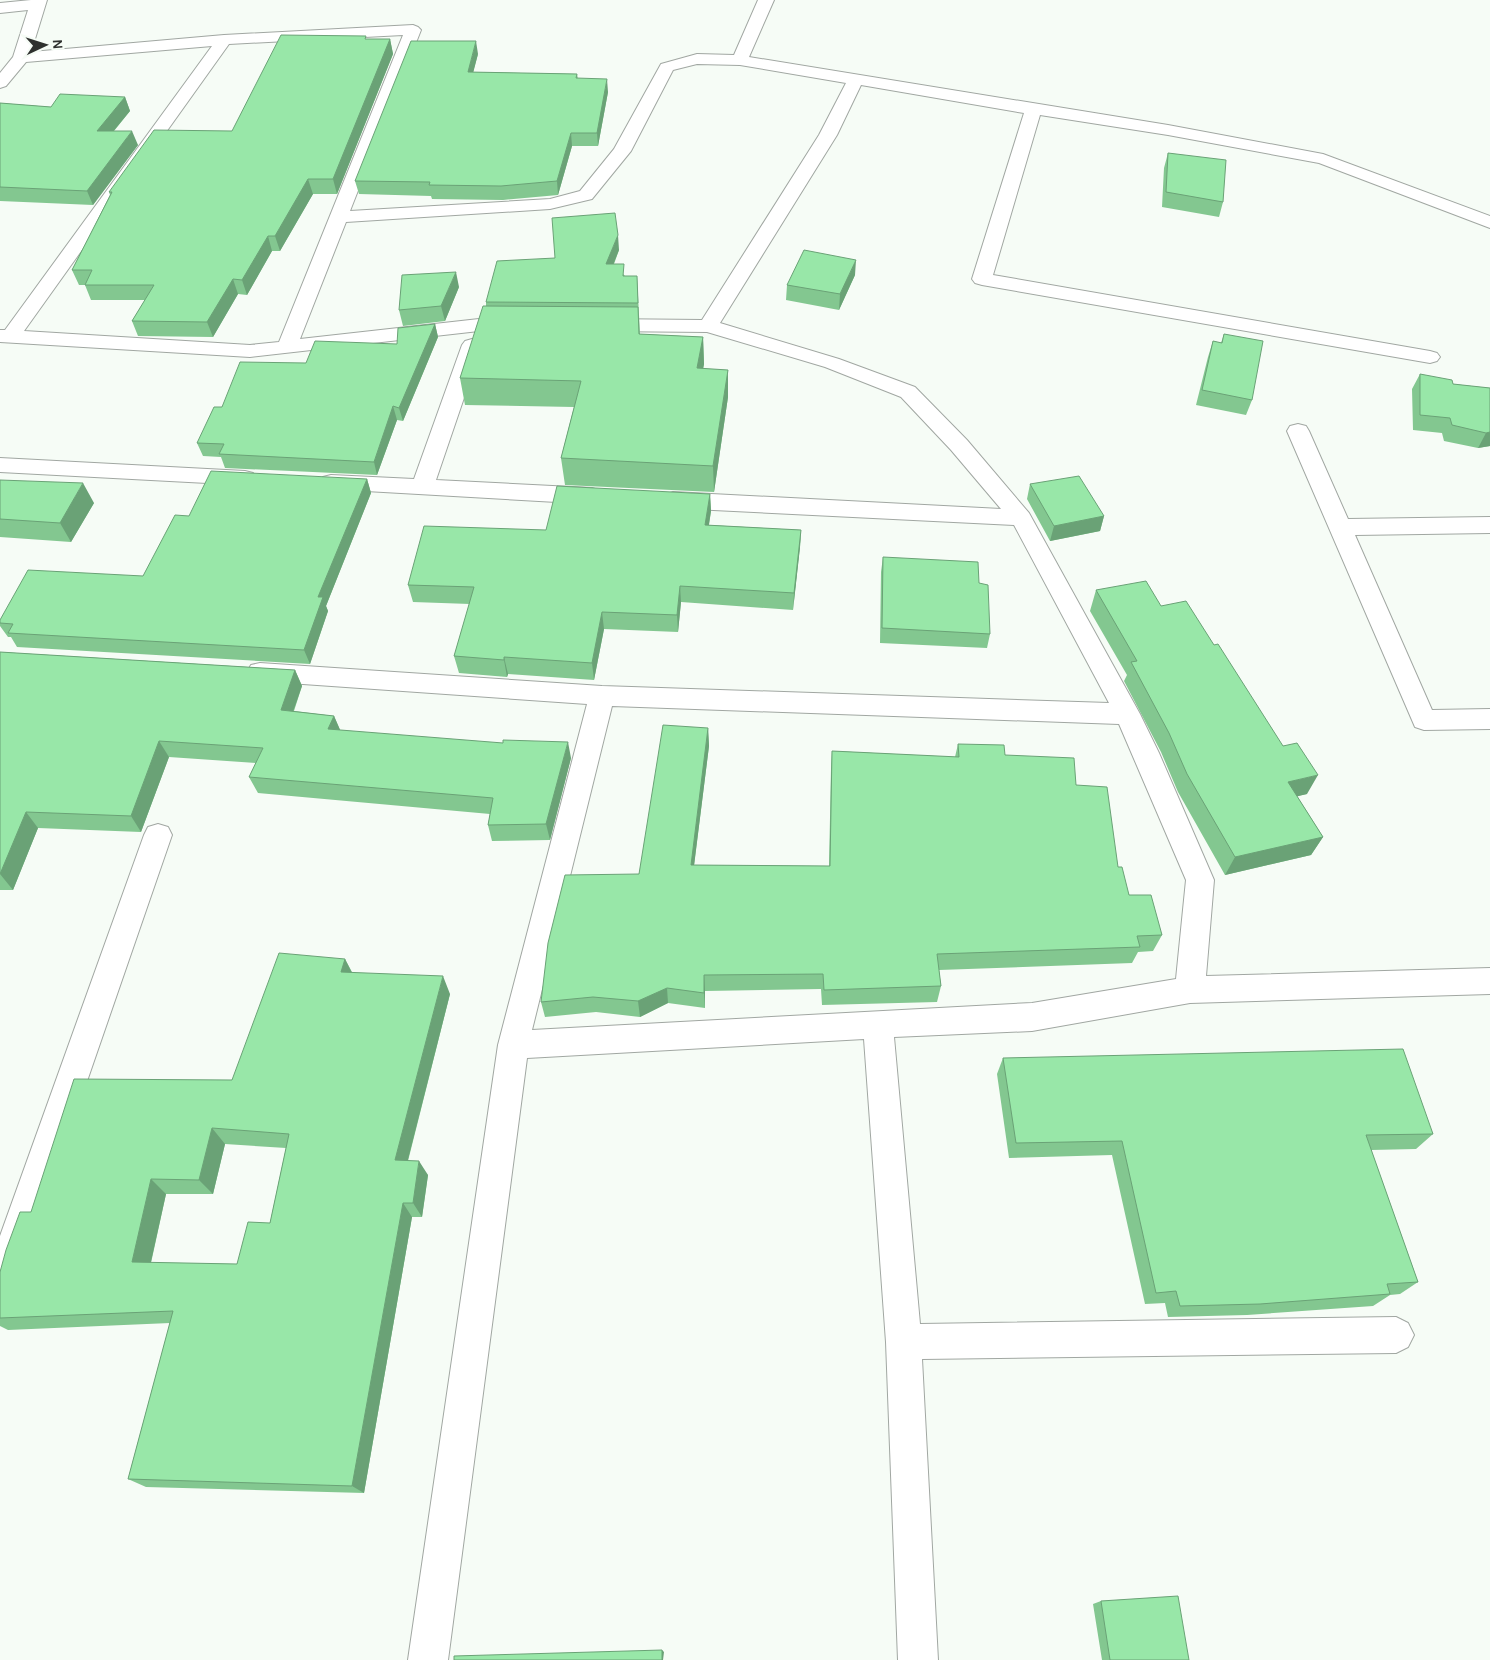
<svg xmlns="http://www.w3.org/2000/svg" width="1490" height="1660" viewBox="0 0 1490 1660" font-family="Karla,sans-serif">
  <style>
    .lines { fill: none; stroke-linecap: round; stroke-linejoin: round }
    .street-casing { stroke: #a1a7a2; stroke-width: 2 }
    .street { fill: #fff; fill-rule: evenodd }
    .wall { fill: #83c790; fill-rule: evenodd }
    .shaded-wall { fill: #6aa276 }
    .building { fill: #98e7a8; stroke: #6aa276; fill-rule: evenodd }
  </style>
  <rect width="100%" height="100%" fill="#f6fcf6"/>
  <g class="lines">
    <g class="street-casing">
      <path id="street" d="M 31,0 L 47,0 L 31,52 L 224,35 L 413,25 L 418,27 L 421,30 L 350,211 L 550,199 L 580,191 L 614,149 L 661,64 L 697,54 L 734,55 L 758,0 L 774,0 L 749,57 L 1168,125 L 1323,154 L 1490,216 L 1490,228 L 1319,163 L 1168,135 L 1040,115 L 993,275 L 1430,351 L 1437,353 L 1440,357 L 1437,361 L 1430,363 L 982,285 L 975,283 L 972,279 L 1024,113 L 861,85 L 837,135 L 720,323 L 839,359 L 915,387 L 967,440 L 1029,513 L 1140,714 L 1159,753 L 1214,880 L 1206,976 L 1490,968 L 1490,994 L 1190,1003 L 1032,1031 L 894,1037 L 920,1324 L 1396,1317 L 1408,1323 L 1414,1335 L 1408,1347 L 1396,1353 L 922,1359 L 938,1660 L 898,1660 L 886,1342 L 864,1039 L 527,1058 L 448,1660 L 408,1660 L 498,1045 L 587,704 L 260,681 L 251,679 L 247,672 L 251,665 L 260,663 L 602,686 L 1109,703 L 1014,525 L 673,508 L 665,505 L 662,500 L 665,495 L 673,492 L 1001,509 L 951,450 L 901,397 L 825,367 L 707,332 L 602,331 L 595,329 L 592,325 L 595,321 L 602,319 L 702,320 L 819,135 L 846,83 L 740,65 L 697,64 L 673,70 L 631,151 L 592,199 L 550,209 L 346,222 L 300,339 L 479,319 L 521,321 L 524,325 L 521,329 L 479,331 L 250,357 L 0,342 L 0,330 L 5,330 L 212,46 L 26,62 L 6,86 L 0,88 L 0,73 L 13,57 L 28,10 L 0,13 L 0,3 ZM 403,35 L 279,342 L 250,345 L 24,331 L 229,44 ZM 612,706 L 1119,724 L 1186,880 L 1176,979 L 1032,1003 L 532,1030 Z
        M 472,339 L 479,341 L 482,345 L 436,480 L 592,488 L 600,491 L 603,496 L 600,501 L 592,504 L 331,489 L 323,487 L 320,482 L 323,477 L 331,475 L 414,479 L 462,345 L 465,341 Z
        M 1298,424 L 1306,426 L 1309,431 L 1348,519 L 1490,517 L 1490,533 L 1355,535 L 1432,710 L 1490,709 L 1490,729 L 1424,730 L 1415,727 L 1287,431 L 1290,426 Z
        M 0,458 L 245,471 L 253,473 L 256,478 L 253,483 L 245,485 L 0,472 Z
        M 158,824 L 168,827 L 172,835 L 17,1284 L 12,1296 L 0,1301 L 0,1236 L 144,835 L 148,827 Z"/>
    </g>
    <use href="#street" class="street"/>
  </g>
  <path class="wall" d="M 367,39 L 390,39 L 393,54 L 337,194 L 313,194 L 280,251 L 272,251 L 247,295 L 238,294 L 213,337 L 138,336 L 132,321 L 145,300 L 91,300 L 85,285 L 79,285 L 72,270 L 110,195 L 109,192 L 232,131 Z
    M 478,54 L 473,72 L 577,74 L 578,79 L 608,92 L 598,146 L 572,146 L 558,195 L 503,200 L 432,199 L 431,196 L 359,194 L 355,181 Z
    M 125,97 L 130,111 L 114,131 L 138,145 L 93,205 L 0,201 L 0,103 L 51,107 Z
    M 1168,153 L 1223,202 L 1219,217 L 1162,207 L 1164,168 Z
    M 619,250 L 614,264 L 625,276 L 637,276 L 640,334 L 703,337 L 704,364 L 703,369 L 728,370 L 728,397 L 714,492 L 565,485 L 561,458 L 574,407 L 465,405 L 460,378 L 486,306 L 486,302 L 555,258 Z
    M 855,275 L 839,310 L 786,300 L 787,285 Z
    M 459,287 L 445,321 L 403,326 L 399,310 Z
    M 435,324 L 438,337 L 403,421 L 397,420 L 377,475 L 225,468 L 221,457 L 203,456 L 197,443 L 222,407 L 306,363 L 397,344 Z
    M 1224,334 L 1252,400 L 1246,415 L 1196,405 L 1208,357 L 1213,341 L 1221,343 Z
    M 1420,374 L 1453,384 L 1490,388 L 1490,446 L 1478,448 L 1444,441 L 1442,433 L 1413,430 L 1412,389 Z
    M 367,479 L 371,493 L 326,606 L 328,611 L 310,664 L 17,647 L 11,637 L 8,637 L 0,626 L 0,620 L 143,576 L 189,516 Z
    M 0,480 L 94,503 L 71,542 L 0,537 Z
    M 1030,484 L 1104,516 L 1100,531 L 1050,541 L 1027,499 Z
    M 710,494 L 711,511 L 709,525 L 801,530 L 800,547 L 793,610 L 681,602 L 678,632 L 604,629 L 594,680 L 508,674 L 507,677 L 459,673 L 454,656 L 470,604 L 413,602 L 408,585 L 546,530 Z
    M 883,557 L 979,583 L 990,634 L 987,648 L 880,643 L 881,572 Z
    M 1096,590 L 1161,606 L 1307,794 L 1297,796 L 1323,837 L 1311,855 L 1225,875 L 1178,792 L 1161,752 L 1124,681 L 1127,675 L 1090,611 Z
    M 0,652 L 295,670 L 302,686 L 294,711 L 334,716 L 340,730 L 571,758 L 550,840 L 492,841 L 488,825 L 490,814 L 258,793 L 249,777 L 256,763 L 169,757 L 141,832 L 38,828 L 13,890 L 0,890 Z
    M 708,728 L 709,746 L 694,865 L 829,866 L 831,769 L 832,751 L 955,757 L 958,744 L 1005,755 L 1076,785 L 1118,867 L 1129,895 L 1162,935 L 1153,951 L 1138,952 L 1132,963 L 939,970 L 941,986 L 937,1002 L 822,1005 L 821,989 L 705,991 L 705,1008 L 668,1003 L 640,1017 L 596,1012 L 545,1017 L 541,1002 L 639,874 Z
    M 345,959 L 352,972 L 450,994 L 408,1161 L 428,1175 L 422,1217 L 412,1217 L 364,1493 L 146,1487 L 128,1479 L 170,1323 L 8,1330 L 0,1326 L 0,1272 L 31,1212 L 232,1080 ZM 225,1144 L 286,1148 L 270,1223 L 237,1264 L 151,1263 L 166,1194 L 213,1194 Z
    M 1003,1058 L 1433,1134 L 1416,1149 L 1371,1150 L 1418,1282 L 1400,1294 L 1390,1295 L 1373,1306 L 1247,1315 L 1168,1317 L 1165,1303 L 1145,1304 L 1112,1155 L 1009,1158 L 997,1074 Z
    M 1101,1601 L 1189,1660 L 1102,1660 L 1093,1604 Z"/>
  <path class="shaded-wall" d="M 390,39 L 393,54 L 337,194 L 333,179 Z
    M 476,41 L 478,54 L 470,85 L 468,72 Z
    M 607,79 L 608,92 L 598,146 L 597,133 Z
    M 125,97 L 130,111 L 102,145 L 97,131 Z
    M 132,131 L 138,145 L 93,205 L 87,191 Z
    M 571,133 L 572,146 L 558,195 L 557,181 Z
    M 308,179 L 313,194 L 280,251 L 275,236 Z
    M 618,235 L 619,250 L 607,280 L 606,264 Z
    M 268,236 L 272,251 L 247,295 L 242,280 Z
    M 856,260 L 855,275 L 839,310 L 840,294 Z
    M 456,272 L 459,287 L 445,321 L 441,306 Z
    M 233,279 L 238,294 L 213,337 L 207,322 Z
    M 435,324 L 438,337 L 403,421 L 399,408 Z
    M 703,337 L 704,364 L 698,395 L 697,368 Z
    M 728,370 L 728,397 L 714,492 L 713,466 Z
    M 393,406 L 397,420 L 377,475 L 374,462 Z
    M 1490,432 L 1490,446 L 1478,448 L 1486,433 Z
    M 367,479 L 371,493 L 326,606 L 328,611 L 310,664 L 304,650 L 318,597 Z
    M 83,483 L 94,503 L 71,542 L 60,523 Z
    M 710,494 L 711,511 L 706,542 L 705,525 Z
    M 1104,516 L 1100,531 L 1050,541 L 1054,526 Z
    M 801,530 L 800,547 L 793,610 L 794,593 Z
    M 680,586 L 681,602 L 678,632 L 677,615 Z
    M 602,612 L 604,629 L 594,680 L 592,663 Z
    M 504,657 L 508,674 L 507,677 L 504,660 Z
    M 295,670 L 302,686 L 288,726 L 281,710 Z
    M 334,716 L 341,732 L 328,729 Z
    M 708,728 L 709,746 L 692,882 L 691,865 Z
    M 159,741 L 169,757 L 141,832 L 131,816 Z
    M 568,742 L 571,758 L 550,840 L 546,824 Z
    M 1318,775 L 1307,794 L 1278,801 L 1288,782 Z
    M 26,812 L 38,828 L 13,890 L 0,874 Z
    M 1323,837 L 1311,855 L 1225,875 L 1235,857 Z
    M 345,959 L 354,977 L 341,972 Z
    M 704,975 L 705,991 L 705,1008 L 704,993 Z
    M 443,976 L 450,994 L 404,1175 L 395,1160 Z
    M 667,988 L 668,1003 L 640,1017 L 638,1001 Z
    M 212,1128 L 225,1144 L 213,1194 L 199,1180 Z
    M 419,1161 L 428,1175 L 422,1217 L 413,1203 Z
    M 151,1179 L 166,1194 L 148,1275 L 132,1262 Z
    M 403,1203 L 412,1217 L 364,1493 L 352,1486 Z
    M 662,1650 L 664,1652 L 663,1660 L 662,1660 Z"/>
  <path class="building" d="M 281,35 L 366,36 L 365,39 L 390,39 L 333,179 L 308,179 L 275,236 L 268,236 L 242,280 L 233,279 L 207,322 L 132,321 L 154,285 L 85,285 L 92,270 L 72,270 L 112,192 L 109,192 L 154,130 L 232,131 Z
    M 411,41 L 476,41 L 468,72 L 577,74 L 576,78 L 607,79 L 597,133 L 571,133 L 557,181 L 501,186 L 429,185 L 430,182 L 355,181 Z
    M 60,94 L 125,97 L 97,131 L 132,131 L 87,191 L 0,187 L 0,103 L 51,107 Z
    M 1168,153 L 1226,160 L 1223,202 L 1166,192 Z
    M 615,213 L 618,235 L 606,264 L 624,264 L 623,276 L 637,276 L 638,303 L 486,302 L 497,261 L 555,258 L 552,218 Z
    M 804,250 L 856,260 L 840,294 L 787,285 Z
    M 456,272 L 441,306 L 399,310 L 402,275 Z
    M 483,306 L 638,307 L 639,334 L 703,337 L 697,368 L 728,370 L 713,466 L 561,458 L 581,381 L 460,378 Z
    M 435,324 L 399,408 L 393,406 L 374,462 L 219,454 L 224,444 L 197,443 L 214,407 L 222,407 L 240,362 L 306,363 L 315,341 L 397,344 L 398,328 Z
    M 1224,334 L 1263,341 L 1252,400 L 1202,390 L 1213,341 L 1222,343 Z
    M 1420,374 L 1452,380 L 1453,384 L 1490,388 L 1490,432 L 1486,433 L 1452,425 L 1450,418 L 1420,415 Z
    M 211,471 L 367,479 L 318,597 L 323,597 L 304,650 L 8,633 L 13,624 L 0,623 L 0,620 L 28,570 L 143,576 L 175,515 L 189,516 Z
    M 1079,476 L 1104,516 L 1054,526 L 1030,484 Z
    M 0,480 L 83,483 L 60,523 L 0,519 Z
    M 557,486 L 710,494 L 705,525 L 801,530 L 794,593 L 680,586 L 677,615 L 602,612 L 592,663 L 504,657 L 504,660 L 454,656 L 474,587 L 408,585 L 424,526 L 546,530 Z
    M 883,557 L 978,562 L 979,583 L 988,585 L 990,634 L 882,628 Z
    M 1146,581 L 1161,606 L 1186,601 L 1214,645 L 1218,644 L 1283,746 L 1297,743 L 1318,775 L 1288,782 L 1323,837 L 1235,857 L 1187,774 L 1169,733 L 1131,662 L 1137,661 L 1096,590 Z
    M 0,652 L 295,670 L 281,710 L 334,716 L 328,729 L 503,743 L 503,740 L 568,742 L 546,824 L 488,825 L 493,798 L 249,777 L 263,748 L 159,741 L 131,816 L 26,812 L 0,874 Z
    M 663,725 L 708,728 L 691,865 L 830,866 L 832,751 L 959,757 L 958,744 L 1004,745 L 1005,755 L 1074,758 L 1076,785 L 1107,787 L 1118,867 L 1122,867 L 1129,895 L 1151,895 L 1162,935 L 1137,936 L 1140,947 L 937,954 L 941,986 L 824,990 L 823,974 L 704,975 L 704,993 L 667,988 L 638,1001 L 593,997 L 541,1002 L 548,943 L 565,875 L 639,874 Z
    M 279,953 L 345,959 L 341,972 L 443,976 L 395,1160 L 419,1161 L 413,1203 L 403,1203 L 352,1486 L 128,1479 L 173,1311 L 0,1318 L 0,1272 L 6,1250 L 20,1212 L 31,1212 L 74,1079 L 232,1080 ZM 212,1128 L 289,1134 L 270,1223 L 248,1222 L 237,1264 L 132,1262 L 151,1179 L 199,1180 Z
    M 1403,1049 L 1433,1134 L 1366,1135 L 1418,1282 L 1387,1284 L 1390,1294 L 1260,1304 L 1180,1306 L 1176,1291 L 1156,1293 L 1122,1141 L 1016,1143 L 1003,1058 Z
    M 1178,1596 L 1189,1660 L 1110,1660 L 1101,1601 Z
    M 662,1650 L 662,1660 L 454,1660 L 454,1656 Z"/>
  <g transform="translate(45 45) rotate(86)" stroke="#f6fcf6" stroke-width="4" paint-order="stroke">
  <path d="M0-4L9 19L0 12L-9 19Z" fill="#2e302e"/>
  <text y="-8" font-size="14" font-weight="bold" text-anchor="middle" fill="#2e302e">N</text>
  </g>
</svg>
